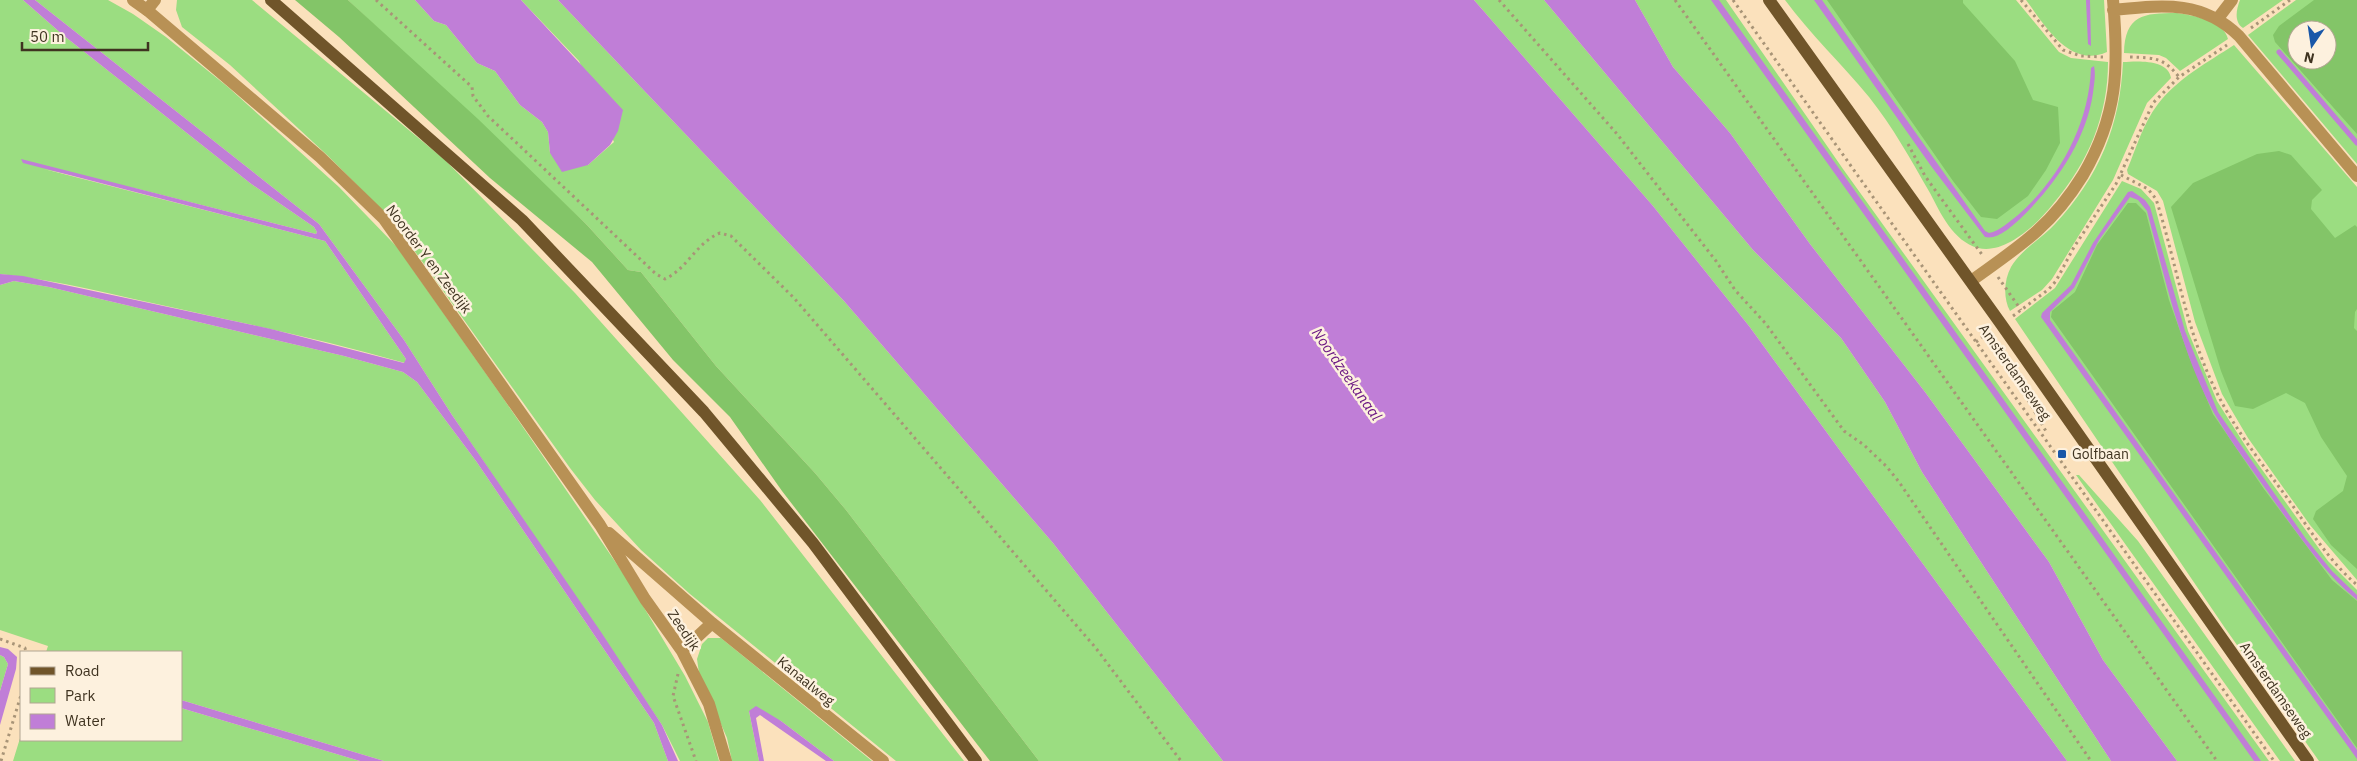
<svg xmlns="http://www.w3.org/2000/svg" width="2357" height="761" viewBox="0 0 2357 761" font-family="'IBM Plex Sans',sans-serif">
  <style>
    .green { fill: #9bdd81; fill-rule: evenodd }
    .forest { fill: #83c568; fill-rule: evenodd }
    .water { fill: #c07ed7 }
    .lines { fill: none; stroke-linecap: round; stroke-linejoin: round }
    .stream { stroke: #c07ed7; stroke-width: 5 }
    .path { stroke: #a89477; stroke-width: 3; stroke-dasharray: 2.5 4; stroke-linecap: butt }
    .minor { stroke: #b89155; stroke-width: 12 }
    .tertiary { stroke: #b89155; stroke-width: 12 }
    .primary { stroke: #70552a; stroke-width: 12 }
    .poi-dot { fill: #1957a8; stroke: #fdf1de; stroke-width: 2 }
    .labels { text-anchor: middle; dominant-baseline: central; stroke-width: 5; stroke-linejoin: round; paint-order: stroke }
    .street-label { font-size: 14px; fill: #3f3320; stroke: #fdf1de }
    .poi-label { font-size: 14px; fill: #3f3320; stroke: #fdf1de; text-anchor: start }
    .water-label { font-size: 15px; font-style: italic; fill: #6c1884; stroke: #fdf1de }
  </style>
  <rect width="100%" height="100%" fill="#fbe1bc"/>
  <path class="green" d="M 0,0 L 23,0 L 63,35 L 250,183 L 314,227 L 317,232 L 316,234 L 138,189 L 44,169 L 325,241 L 406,359 L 405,363 C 329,341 252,325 175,308 C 117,296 59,280 0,274 Z
    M 35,0 L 108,0 L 133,14 L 166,37 L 228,87 L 339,187 L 397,247 L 501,395 L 625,576 L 685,676 L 708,722 L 719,761 L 680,761 L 662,725 L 452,415 L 404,340 L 319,224 Z
    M 177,0 L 252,0 L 445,160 L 575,293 L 760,500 L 964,761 L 896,761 L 690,594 L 641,550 L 595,500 L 570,468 L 416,253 L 375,203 L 327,155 L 230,65 L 182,27 L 176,10 Z
    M 348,0 L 415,0 L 434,21 L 446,25 L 477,63 L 495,71 L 520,105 L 542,122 L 548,132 L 550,153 L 588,165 L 614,142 L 579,61 L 521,0 L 558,0 L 844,301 L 1053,543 L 1223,761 L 1039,761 L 846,510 L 815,473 L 716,366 L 641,272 L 628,270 L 587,225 Z
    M 1474,0 L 1544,0 L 1753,250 L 1841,338 L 1885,402 L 1922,472 L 2111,761 L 2067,761 L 1749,326 L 1653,206 Z
    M 1635,0 L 1726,0 L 1843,169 L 2269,761 L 2177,761 L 2103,660 L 2049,562 L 1925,392 L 1810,244 L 1730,133 L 1673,67 Z
    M 1785,0 L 2016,0 L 2059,52 L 2071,58 L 2108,62 C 2108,116 2088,163 2053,204 C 2038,223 2006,255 1978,248 C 1953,241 1941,214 1930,193 C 1911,160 1893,127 1869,97 C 1842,64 1810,34 1785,0 Z
    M 2026,0 L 2104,0 L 2107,52 C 2069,69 2044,24 2026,0 Z
    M 2240,0 L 2283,0 L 2243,28 C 2234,22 2236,10 2240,0 Z
    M 2296,0 L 2357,0 L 2357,164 L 2248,35 ZM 2297,30 L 2327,30 L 2327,60 L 2297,60 Z
    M 2177,13 C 2192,15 2224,21 2228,39 L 2180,71 L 2166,58 L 2159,55 L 2124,53 C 2125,15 2143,13 2177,13 Z
    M 2234,45 L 2357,187 L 2357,580 L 2310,525 L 2248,438 L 2222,394 L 2195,322 L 2163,201 L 2157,191 L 2128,174 L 2127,170 C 2136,149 2143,123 2158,104 C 2177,79 2208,62 2234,45 Z
    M 2123,62 C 2138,61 2168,59 2171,78 L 2147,103 L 2113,180 L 2052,279 L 2042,290 L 2010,311 C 2003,298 2004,280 2011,267 C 2021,250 2042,238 2055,224 C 2099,177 2120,126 2123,62 Z
    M 2122,181 L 2141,189 L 2154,203 L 2188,331 L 2217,401 L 2250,453 L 2328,561 L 2357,590 L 2357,761 L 2319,761 L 2225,628 L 2015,319 L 2055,288 Z
    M 14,281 L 49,287 L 344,356 L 403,372 L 417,382 L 476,461 L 654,723 L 668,761 L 384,761 L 181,700 L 181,652 L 46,652 L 48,646 L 0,630 L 0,285 Z
    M 2076,475 L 2079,475 L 2138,541 L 2295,761 L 2280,761 Z
    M 708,638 L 721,638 L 872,761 L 834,761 L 781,721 L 749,711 L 759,761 L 732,761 L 727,738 L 699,673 L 697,659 L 702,644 Z
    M 0,655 L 4,657 L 8,664 L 0,691 Z
    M 181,708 L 360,761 L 13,761 L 21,735 L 21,740 L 181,740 Z"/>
  <path class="forest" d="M 295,0 L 348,0 L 478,119 L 587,225 L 628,270 L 641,272 L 716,366 L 815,473 L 846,510 L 1039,761 L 990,761 L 782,491 L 730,417 L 673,360 L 592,262 L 490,178 L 339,37 Z
    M 1827,0 L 1963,0 L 1963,3 L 2015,61 L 2033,100 L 2058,107 L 2060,143 L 2046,170 L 2028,196 L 1997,219 L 1981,217 L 1953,181 Z
    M 2314,0 L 2357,0 L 2357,134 L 2275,42 L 2273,35 L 2279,26 ZM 2297,30 L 2327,30 L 2327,60 L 2297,60 Z
    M 2279,151 L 2291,155 L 2322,190 L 2312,200 L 2311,209 L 2335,238 L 2355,225 L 2357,227 L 2357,309 L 2355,312 L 2354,328 L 2357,331 L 2357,569 L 2331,545 L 2313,519 L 2316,511 L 2343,491 L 2347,476 L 2321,437 L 2305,403 L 2286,393 L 2253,409 L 2235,406 L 2221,371 L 2171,207 L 2193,183 L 2257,154 Z
    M 2128,203 L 2136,203 L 2146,213 L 2169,300 L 2190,359 L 2213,414 L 2264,489 L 2332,580 L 2357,601 L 2357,748 L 2051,317 L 2052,311 L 2075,292 L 2097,245 Z"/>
  <path class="water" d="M 23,0 L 35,0 L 319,224 L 404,340 L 452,415 L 601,632 L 662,725 L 678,761 L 668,761 L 654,723 L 476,461 L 417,382 L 403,372 L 344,356 L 49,287 L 14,281 L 0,285 L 0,274 L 23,276 L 271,329 L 404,363 L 406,359 L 325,241 L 23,163 L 21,159 L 316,234 L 317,232 L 314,227 L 250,183 L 63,35 Z
    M 415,0 L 521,0 L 623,110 L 618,131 L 610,145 L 588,165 L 562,172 L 550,153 L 548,132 L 542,122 L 520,105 L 495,71 L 477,63 L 446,25 L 434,21 Z
    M 558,0 L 1474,0 L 1653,206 L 1749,326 L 2067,761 L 1223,761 L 1053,543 L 844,301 Z
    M 1544,0 L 1635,0 L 1673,67 L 1730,133 L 1810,244 L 1925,392 L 2049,562 L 2103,660 L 2177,761 L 2111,761 L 1922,472 L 1885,402 L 1841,338 L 1753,250 Z
    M 1711,0 L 1719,0 L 2261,761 L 2254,761 Z
    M 1814,0 L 1822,0 L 1985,231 L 1989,233 C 2000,231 2010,221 2018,215 C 2060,178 2089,124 2091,68 L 2094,66 C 2096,75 2094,84 2093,93 C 2086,141 2055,185 2021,218 C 2012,226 1998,240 1985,237 L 1931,166 Z
    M 2086,0 L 2090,0 L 2091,46 L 2088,44 Z
    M 2132,191 L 2145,200 L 2150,207 L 2185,331 L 2218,412 L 2306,539 L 2332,571 L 2357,595 L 2357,600 C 2324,573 2301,538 2276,504 C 2256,474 2232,445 2214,413 C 2181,351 2165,279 2147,211 L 2138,200 L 2130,197 L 2099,240 L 2074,288 L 2050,312 L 2050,320 L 2357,750 L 2357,759 L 2041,317 L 2042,313 L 2071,285 L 2093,243 L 2128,192 Z
    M 0,647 L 8,649 L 17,657 L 16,669 L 0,725 L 0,691 L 8,664 L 4,657 L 0,655 Z
    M 181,700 L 384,761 L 360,761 L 181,708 Z
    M 756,706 L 781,721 L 834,761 L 826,761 L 760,715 L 756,718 L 764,761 L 759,761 L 749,711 Z"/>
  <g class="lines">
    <path class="stream" d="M 2279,52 L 2357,143"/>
    <path class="path" d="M 376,0 L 472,87 L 473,96 L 488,116 L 656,274 L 665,279 C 687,269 696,243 720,233 L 731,236 L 794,298 L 1095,647 L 1181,761
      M 1499,0 L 1617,134 L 1716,261 L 1735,290 L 1766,324 L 1844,431 L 1864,445 L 1887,467 L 1899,482 L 2091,761
      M 1675,0 L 2217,761
      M 1733,0 L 2274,761
      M 2021,0 L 2063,50 L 2081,56 L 2103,57
      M 2251,28 L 2290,0
      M 2130,57 C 2154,58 2163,57 2179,77
      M 1908,144 L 1925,176 L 1983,256
      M 2121,175 L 2148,189 L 2156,199 C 2177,264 2186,333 2218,395 C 2237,433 2265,467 2290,502 C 2310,530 2330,562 2357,585
      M 1998,277 L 2021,310
      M 2013,316 L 2049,289 L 2056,281 L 2074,247 L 2116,184 L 2153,103 L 2179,77 L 2227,45
      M 1984,336 L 2020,386 L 2047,433
      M 1976,342 L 1989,332
      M 0,639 L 25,648 L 26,652
      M 678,674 L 673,696 L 696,761
      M 1,761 L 21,695"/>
    <path class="minor" d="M 147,10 L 320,157 L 384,219 L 600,525 L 645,599 L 682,651 L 709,704 L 726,761
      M 2219,17 L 2232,0
      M 609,533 L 712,623 L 883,761
      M 682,651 L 712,623"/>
    <path class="tertiary" d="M 133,0 L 147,10 L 155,0
      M 2113,10 C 2164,5 2202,0 2239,36 L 2357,176
      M 1971,281 C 1993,265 2017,249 2037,231 C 2055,215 2070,196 2083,175 C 2118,115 2119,68 2113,0"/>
    <path class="primary" d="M 271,0 L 522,220 L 704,412 L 813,543 L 976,761
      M 1769,0 L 2001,324 L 2308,761"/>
  </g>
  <rect class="poi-dot" x="2057" y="449" width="10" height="10" rx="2.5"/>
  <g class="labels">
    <g class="street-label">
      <text transform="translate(429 259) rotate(53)">Noorder Y en Zeedijk</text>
      <text transform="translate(2015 372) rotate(55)">Amsterdamseweg</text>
      <text transform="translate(684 630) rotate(56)">Zeedijk</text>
      <text transform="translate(806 681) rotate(39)">Kanaalweg</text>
      <text transform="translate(2276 690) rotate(55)">Amsterdamseweg</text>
    </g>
    <g class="poi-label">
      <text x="2072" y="454">Golfbaan</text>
    </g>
    <g class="water-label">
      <text transform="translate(1347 374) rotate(55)">Noordzeekanaal</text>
    </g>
  </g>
  <rect x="20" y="651" width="162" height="90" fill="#fdf1de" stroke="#b1a592"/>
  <rect x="30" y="667" width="25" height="8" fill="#70552a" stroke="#b1a592"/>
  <text x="65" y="676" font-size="15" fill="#3f3320">Road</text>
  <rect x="30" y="688" width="25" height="15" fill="#9bdd81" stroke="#b1a592"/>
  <text x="65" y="701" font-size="15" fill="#3f3320">Park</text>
  <rect x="30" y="714" width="25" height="15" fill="#c07ed7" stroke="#b1a592"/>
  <text x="65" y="726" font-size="15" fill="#3f3320">Water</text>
  <g transform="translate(2312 45) rotate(193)"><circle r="24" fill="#fdf1de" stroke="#b1a592"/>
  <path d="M0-4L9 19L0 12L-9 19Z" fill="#1957a8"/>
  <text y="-8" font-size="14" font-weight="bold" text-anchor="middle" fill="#3f3320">N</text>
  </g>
  <path d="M22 42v8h126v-8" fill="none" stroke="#3f3320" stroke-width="2.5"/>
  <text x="30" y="42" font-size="15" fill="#3f3320" stroke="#fdf1de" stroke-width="4" paint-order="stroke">50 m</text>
</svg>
